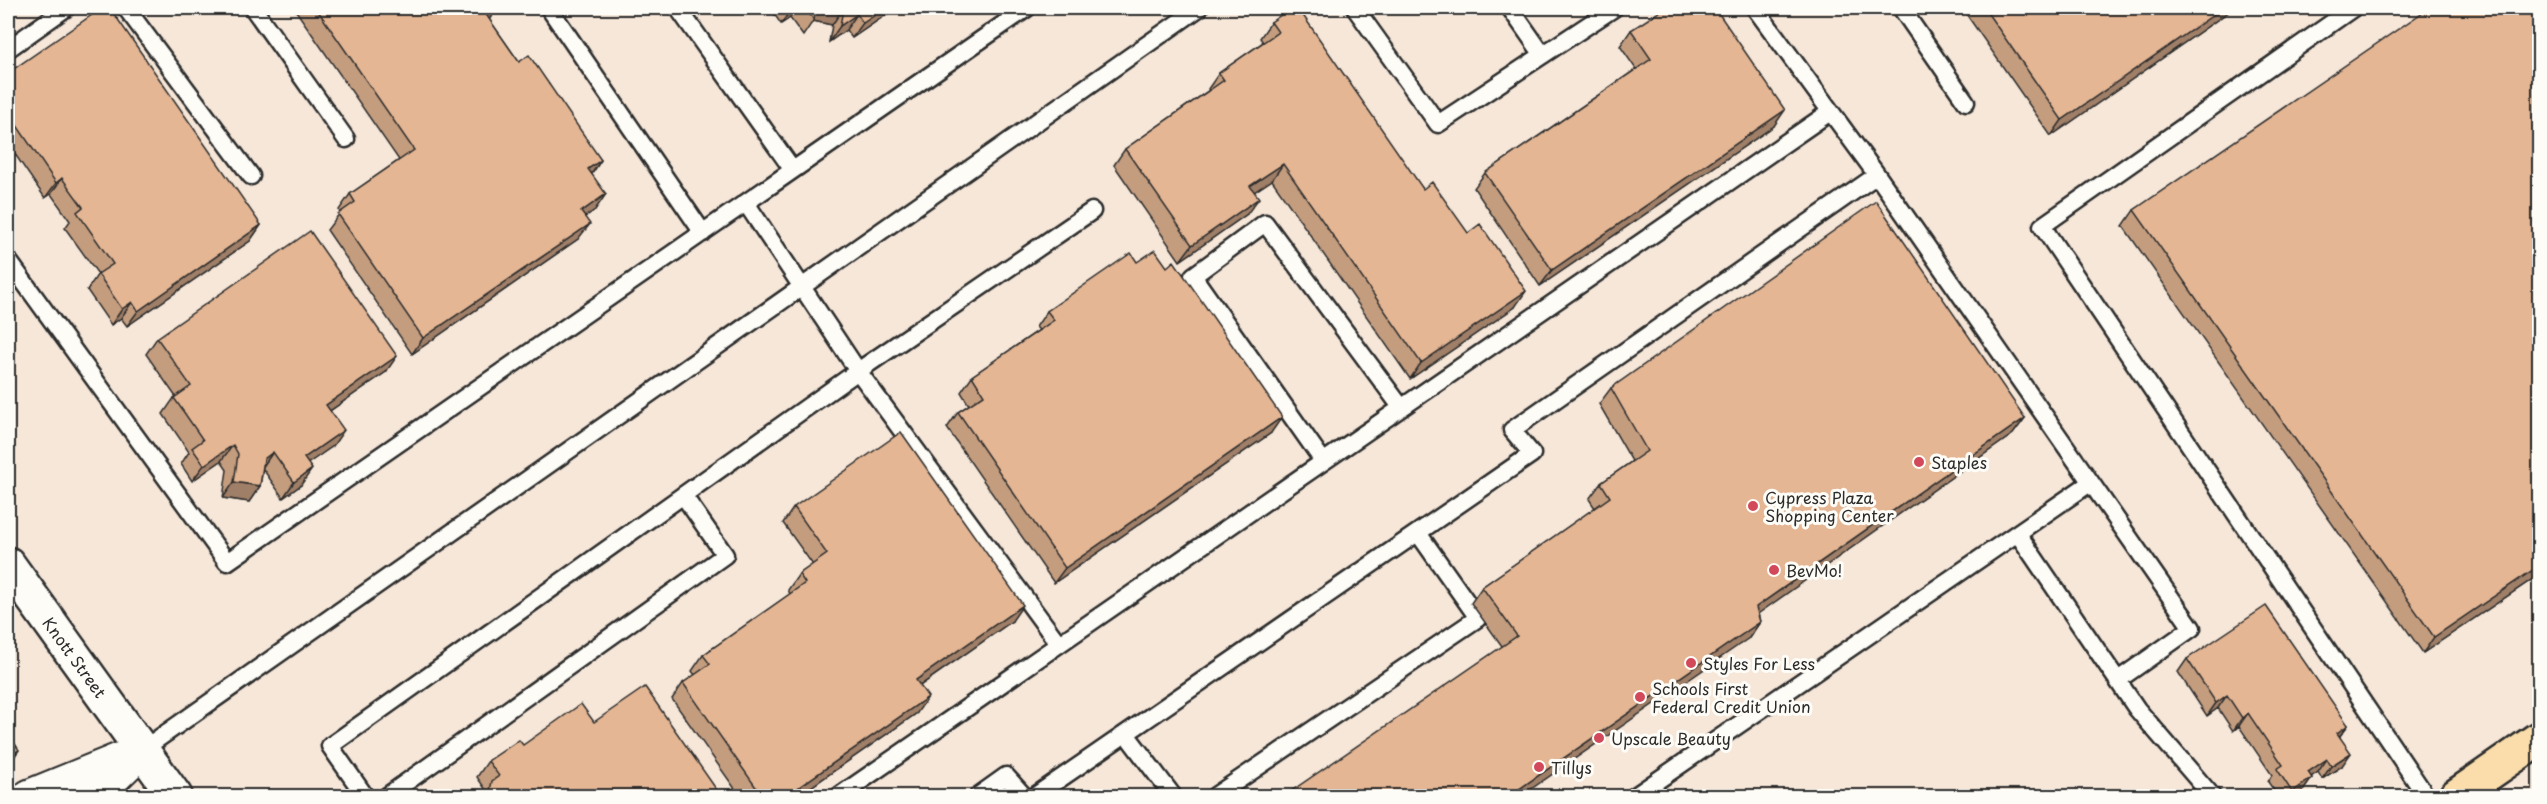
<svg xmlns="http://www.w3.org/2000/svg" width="2547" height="804" viewBox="0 0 2547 804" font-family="'Playpen Sans',sans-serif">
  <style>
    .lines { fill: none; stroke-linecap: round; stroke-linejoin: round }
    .service-casing { stroke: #2b2b2b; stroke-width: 21 }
    .minor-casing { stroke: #2b2b2b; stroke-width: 36 }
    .secondary-casing { stroke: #2b2b2b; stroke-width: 38 }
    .primary-casing { stroke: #2b2b2b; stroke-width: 38 }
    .service { stroke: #fdfcf7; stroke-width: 16 }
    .minor { stroke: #fdfcf7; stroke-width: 32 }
    .secondary { stroke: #fdfcf7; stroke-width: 33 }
    .primary { stroke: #faddab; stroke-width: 33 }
    .wall { fill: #c49d7f; stroke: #2b2b2b; stroke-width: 1.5 }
    .shaded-wall { fill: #a07f68; stroke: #2b2b2b; stroke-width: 1.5 }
    .building { fill: #e4b694; stroke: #2b2b2b; stroke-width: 1.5 }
    .poi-dot { fill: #d1495b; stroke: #fdfcf7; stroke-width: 2 }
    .labels { text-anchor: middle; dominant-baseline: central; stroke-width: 6; stroke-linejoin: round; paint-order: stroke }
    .poi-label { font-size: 16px; fill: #2b2b2b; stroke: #fdfcf7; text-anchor: start }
    .street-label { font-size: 16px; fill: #2b2b2b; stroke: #fdfcf7 }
  </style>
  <rect width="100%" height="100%" fill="#f6e7d9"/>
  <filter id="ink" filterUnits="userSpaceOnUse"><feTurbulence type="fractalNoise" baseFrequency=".0167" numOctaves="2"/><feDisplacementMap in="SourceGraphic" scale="12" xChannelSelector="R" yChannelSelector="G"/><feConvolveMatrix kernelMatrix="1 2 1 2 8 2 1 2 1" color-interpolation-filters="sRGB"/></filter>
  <g filter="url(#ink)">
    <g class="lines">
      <g class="service-casing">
        <path id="service" d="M 126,8 L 251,176
          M 253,8 L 346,139
          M 549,8 L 703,233
          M 678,8 L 793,170
          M 1355,8 L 1438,124 L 1614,8
          M 1510,8 L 1543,55
          M 1755,8 L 1877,175 L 2192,628 L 2118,680
          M 1901,8 L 1966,102
          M 2353,8 L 2042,226 L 2426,796
          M 8,49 L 66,8
          M 746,203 L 858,371 L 1092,211
          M 8,260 L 227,562 L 1027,8
          M 1323,461 L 1193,276 L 1265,223 L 1401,407
          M 2018,534 L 2137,709 L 2212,796
          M 1126,734 L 1173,796
          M 142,750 L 1199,8
          M 365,796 L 330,746 L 858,371 L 1058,643
          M 387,796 L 725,555 L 683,495
          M 839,796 L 1830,112
          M 978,796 L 1006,776 L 1024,796
          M 1035,796 L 1532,454 L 1512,430 L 1877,175
          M 1215,796 L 1478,618 L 1418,533
          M 1635,796 L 2090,483"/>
      </g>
      <g class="minor-casing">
        <path id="minor" d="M 29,796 L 142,750
          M 95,796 L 131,761"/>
      </g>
      <g class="secondary-casing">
        <path id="secondary" d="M 8,564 L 175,796"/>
      </g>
      <g class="primary-casing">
        <path id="primary" d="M 2456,796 L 2540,738"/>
      </g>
      <use href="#service" class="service"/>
      <use href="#minor" class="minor"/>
      <use href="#secondary" class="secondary"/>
      <use href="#primary" class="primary"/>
    </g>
    <path class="wall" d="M 294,8 L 496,8 L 497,9 L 489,19 L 519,62 L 601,160 L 592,174 L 595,210 L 585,217 L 578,239 L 412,354 L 327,230 L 340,213 L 339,210 L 350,194 L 399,160 Z
      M 770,8 L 896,8 L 852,38 L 846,30 L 829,42 L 832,25 L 813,21 L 803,36 L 790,18 L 781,24 Z
      M 1962,8 L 2234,8 L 2051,136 Z
      M 2540,8 L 2540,574 L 2423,653 L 2123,226 L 2134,210 Z
      M 1271,22 L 1423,189 L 1515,307 L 1410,379 L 1272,180 L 1254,192 L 1247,214 L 1180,261 L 1114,165 L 1125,149 L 1209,90 L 1208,89 L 1219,73 L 1263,42 L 1260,38 Z
      M 1631,30 L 1774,126 L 1540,286 L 1474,188 L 1485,173 L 1636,69 L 1620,46 Z
      M 8,73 L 261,225 L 250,241 L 127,326 L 121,318 L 111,325 L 87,290 L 98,274 L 65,228 L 70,221 L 51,194 L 45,198 L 8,144 Z
      M 1137,262 L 1271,433 L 1054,583 L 947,428 L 958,412 L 969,405 L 961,392 L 972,376 L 1039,330 L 1036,327 L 1047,311 Z
      M 157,338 L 386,372 L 330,411 L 333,446 L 308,463 L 301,485 L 283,498 L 263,469 L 260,486 L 249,502 L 223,498 L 227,470 L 221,461 L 192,481 L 181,464 L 189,452 L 163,414 L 174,398 L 176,397 L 146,354 Z
      M 1611,388 L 2025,418 L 2013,434 L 1758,613 L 1760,622 L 1749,638 L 1502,646 L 1471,603 L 1482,587 L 1595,508 L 1589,499 L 1601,483 L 1632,461 L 1599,404 Z
      M 794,507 L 1012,621 L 920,686 L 917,713 L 798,796 L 740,796 L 672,699 L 683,683 L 695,675 L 692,671 L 703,655 L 790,594 L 788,590 L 799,574 L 813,565 L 783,523 Z
      M 2187,659 L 2348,725 L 2340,736 L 2342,766 L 2322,779 L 2318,772 L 2311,777 L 2312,778 L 2303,791 L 2295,796 L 2278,796 L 2268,782 L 2272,775 L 2239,726 L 2233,731 L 2218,708 L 2207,716 L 2178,672 Z
      M 594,722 L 721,796 L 481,796 L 486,790 L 477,777 L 488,761 L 523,745 Z"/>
    <path class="shaded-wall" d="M 792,8 L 797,8 L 790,18 L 781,24 Z
      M 814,8 L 835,8 L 843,9 L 832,25 L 813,21 Z
      M 885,8 L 896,8 L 852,38 L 863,23 Z
      M 2223,8 L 2234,8 L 2051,136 L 2062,120 Z
      M 497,9 L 485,25 L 487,16 Z
      M 857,14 L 846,30 L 829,42 L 840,26 Z
      M 1785,110 L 1774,126 L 1540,286 L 1552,270 Z
      M 16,124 L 8,136 L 8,130 Z
      M 601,160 L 590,176 L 588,169 Z
      M 1283,164 L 1272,180 L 1239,202 L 1250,186 Z
      M 62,178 L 51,194 L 45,198 L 56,183 Z
      M 606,194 L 595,210 L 570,227 L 581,212 Z
      M 1259,198 L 1247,214 L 1180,261 L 1192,245 Z
      M 590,224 L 578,239 L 412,354 L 423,338 Z
      M 261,225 L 250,241 L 127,326 L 138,311 Z
      M 1526,291 L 1515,307 L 1410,379 L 1421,363 Z
      M 132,302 L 121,318 L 111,325 L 122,309 Z
      M 397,356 L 386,372 L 315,421 L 326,405 Z
      M 1282,417 L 1271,433 L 1054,583 L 1065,568 Z
      M 2025,418 L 2013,434 L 1745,623 L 1756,607 Z
      M 344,430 L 333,446 L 293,474 L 304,458 Z
      M 233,445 L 221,461 L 192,481 L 204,465 Z
      M 273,452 L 262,468 L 264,459 Z
      M 312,469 L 301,485 L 283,498 L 294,482 Z
      M 234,482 L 260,486 L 249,502 L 223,498 Z
      M 2540,565 L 2540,574 L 2423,653 L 2434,637 Z
      M 1023,605 L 1012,621 L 905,696 L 916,680 Z
      M 1760,622 L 1749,638 L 1521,796 L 1509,796 Z
      M 2227,695 L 2218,708 L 2207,716 L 2216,703 Z
      M 928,697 L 917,713 L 798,796 L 786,796 Z
      M 2248,713 L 2239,726 L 2233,731 L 2242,718 Z
      M 2348,725 L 2338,738 L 2337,733 Z
      M 19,750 L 10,763 L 8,764 L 8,757 Z
      M 2351,753 L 2342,766 L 2322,779 L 2331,766 Z
      M 2327,759 L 2318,772 L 2299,785 L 2308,772 Z
      M 2312,778 L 2303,791 L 2295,796 L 2289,796 L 2292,792 Z"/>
    <path class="building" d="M 102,8 L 110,8 L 261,225 L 138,311 L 132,302 L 122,309 L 98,274 L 113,264 L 77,212 L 83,207 L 62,178 L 56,183 L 16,124 L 8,130 L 8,73 Z
      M 316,8 L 496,8 L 497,9 L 487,16 L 519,62 L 529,55 L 601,160 L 588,169 L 606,194 L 581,212 L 590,224 L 423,338 L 338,214 L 355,202 L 350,194 L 414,150 Z
      M 805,8 L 816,8 L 814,20 Z
      M 835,8 L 885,8 L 863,23 L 857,14 L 840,26 L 843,9 Z
      M 1291,8 L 1298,8 L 1423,189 L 1432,182 L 1468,233 L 1480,224 L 1526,291 L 1421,363 L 1283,164 L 1250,186 L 1259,198 L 1192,245 L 1125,149 L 1224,80 L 1219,73 L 1278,32 L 1271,22 Z
      M 1665,8 L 1715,8 L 1785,110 L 1552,270 L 1485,173 L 1651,59 L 1631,30 Z
      M 1984,8 L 2223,8 L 2062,120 Z
      M 2429,8 L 2540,8 L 2540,565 L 2434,637 L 2134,210 Z
      M 1876,201 L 2025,418 L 1756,607 L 1760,622 L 1509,796 L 1284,796 L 1517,636 L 1482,587 L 1610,497 L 1601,483 L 1647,451 L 1611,388 Z
      M 310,231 L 397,356 L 326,405 L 344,430 L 304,458 L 312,469 L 294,482 L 273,452 L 264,459 L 260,486 L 234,482 L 238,454 L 233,445 L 204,465 L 192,448 L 203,440 L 174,398 L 191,386 L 157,338 Z
      M 1155,250 L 1167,267 L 1174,261 L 1282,417 L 1065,568 L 958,412 L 984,395 L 972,376 L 1054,320 L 1047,311 L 1131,253 L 1137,262 Z
      M 901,432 L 1023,605 L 916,680 L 928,697 L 786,796 L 762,796 L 683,683 L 710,664 L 703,655 L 805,583 L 799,574 L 827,554 L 794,507 Z
      M 2266,606 L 2348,725 L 2337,733 L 2351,753 L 2331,766 L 2327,759 L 2308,772 L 2312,778 L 2292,792 L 2277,769 L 2283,765 L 2248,713 L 2242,718 L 2227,695 L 2216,703 L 2187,659 Z
      M 645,687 L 721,796 L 489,796 L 492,781 L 499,776 L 488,761 L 519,740 L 523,745 L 581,704 L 594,722 Z
      M 8,733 L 19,750 L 8,757 Z"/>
  </g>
  <g class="poi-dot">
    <circle cx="1919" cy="462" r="6"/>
    <circle cx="1753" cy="506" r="6"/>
    <circle cx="1774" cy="570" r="6"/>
    <circle cx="1691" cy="663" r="6"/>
    <circle cx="1640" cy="697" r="6"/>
    <circle cx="1599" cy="738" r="6"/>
    <circle cx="1539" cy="767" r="6"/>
  </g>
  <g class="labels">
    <g class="poi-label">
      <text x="1931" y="462">Staples</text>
      <text x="1765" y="497">Cypress Plaza<tspan x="1765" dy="18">Shopping Center</tspan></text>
      <text x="1786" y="570">BevMo!</text>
      <text x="1703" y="663">Styles For Less</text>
      <text x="1652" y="688">Schools First<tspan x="1652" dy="18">Federal Credit Union</tspan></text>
      <text x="1611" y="738">Upscale Beauty</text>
      <text x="1551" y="767">Tillys</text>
    </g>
    <g class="street-label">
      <text transform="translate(75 657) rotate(54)">Knott Street</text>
    </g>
  </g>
  <rect width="2547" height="804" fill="none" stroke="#fdfcf7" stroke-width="30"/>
  <rect x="15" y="15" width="2517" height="774" fill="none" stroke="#2b2b2b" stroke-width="2" filter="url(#ink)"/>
</svg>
